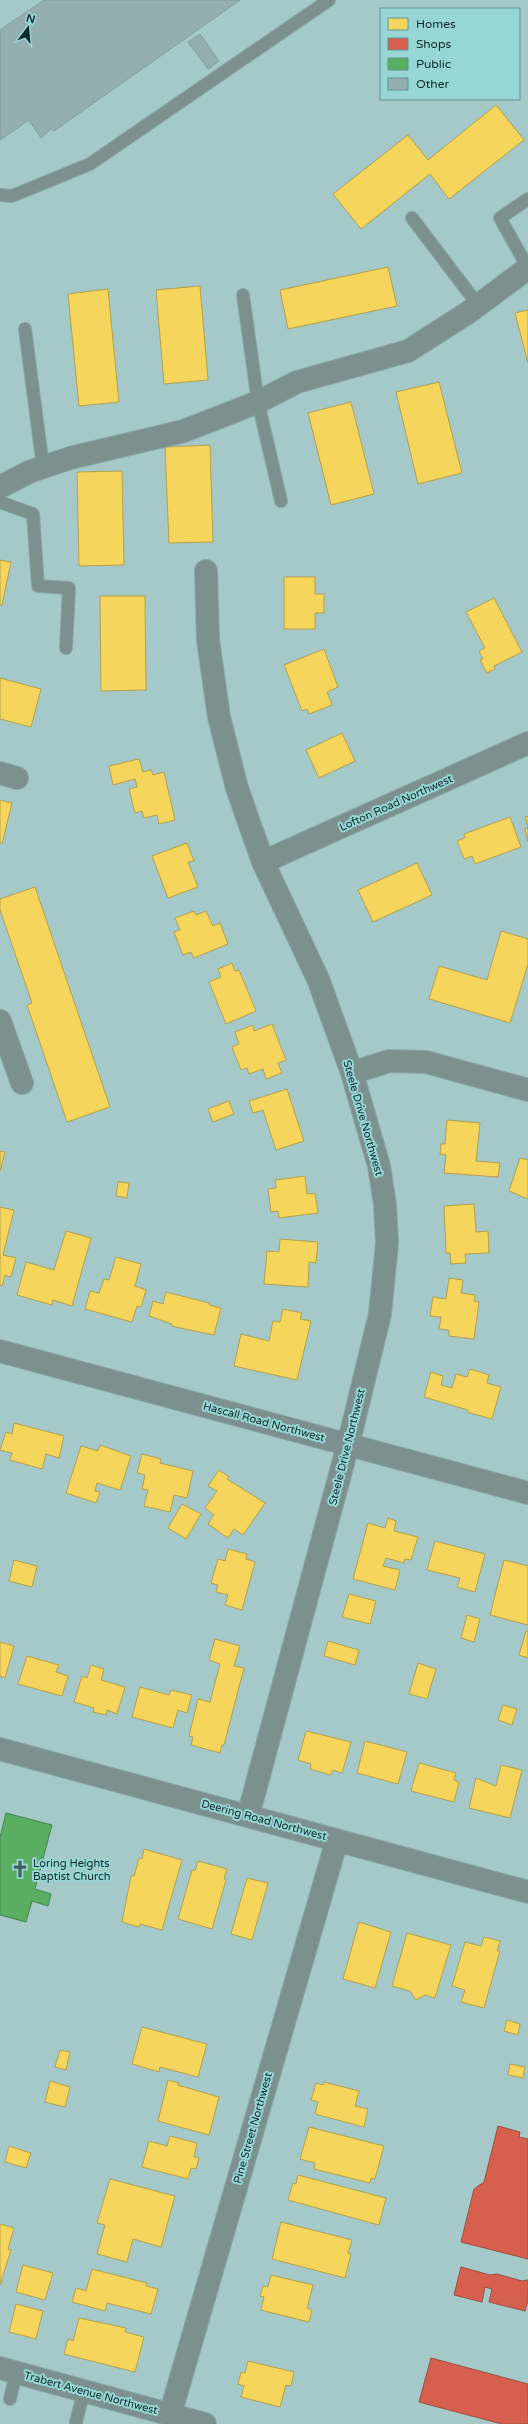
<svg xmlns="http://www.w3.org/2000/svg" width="528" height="2424" viewBox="0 0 528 2424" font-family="'Varela Round',sans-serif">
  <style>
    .homes { fill: #f6d55c; stroke: #b1a14d }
    .shops { fill: #d6604d; stroke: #9a5042 }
    .public { fill: #5aae61; stroke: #448650 }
    .building { fill: #93afaf; stroke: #829f9e }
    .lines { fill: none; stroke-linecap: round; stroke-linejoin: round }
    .service-casing { stroke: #89a6a6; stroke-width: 14 }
    .minor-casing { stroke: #89a6a6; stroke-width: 24 }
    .service { stroke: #7c9090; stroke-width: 12 }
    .minor { stroke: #7c9090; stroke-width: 22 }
    .labels { text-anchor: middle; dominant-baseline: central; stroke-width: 4; stroke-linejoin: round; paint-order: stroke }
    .street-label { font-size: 11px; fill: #0f2929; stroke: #96d7d6 }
    .poi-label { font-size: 11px; fill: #0f2929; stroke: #96d7d6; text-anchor: start }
  </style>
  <rect width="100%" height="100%" fill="#a5c8c8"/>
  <path class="homes" d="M 496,105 L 524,140 L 449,199 L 430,174 L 361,229 L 333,194 L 408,135 L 428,160 Z
    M 388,267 L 397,306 L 288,329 L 280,290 Z
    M 200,286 L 208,380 L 164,384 L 156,290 Z
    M 108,289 L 119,402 L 79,406 L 68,294 Z
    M 528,310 L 528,363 L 515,313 Z
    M 439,382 L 462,473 L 418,484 L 396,392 Z
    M 351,402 L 374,494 L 331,505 L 308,413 Z
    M 210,445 L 213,542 L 169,543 L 165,447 Z
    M 122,471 L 124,565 L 79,566 L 77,472 Z
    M 0,560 L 11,562 L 2,605 L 0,605 Z
    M 284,577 L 315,577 L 315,594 L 324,594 L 324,613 L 315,613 L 315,629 L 284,629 Z
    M 100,596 L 145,596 L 146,690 L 101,691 Z
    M 494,598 L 522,652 L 494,666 L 495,669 L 487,673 L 480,660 L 483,659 L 479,651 L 485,648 L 466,612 Z
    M 324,649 L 338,687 L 327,692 L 332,705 L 309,714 L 307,709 L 302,711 L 284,665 Z
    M 0,678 L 41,689 L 31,727 L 0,719 Z
    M 342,733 L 355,761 L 319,778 L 306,750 Z
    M 139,759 L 143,772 L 151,770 L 153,775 L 164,772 L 175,820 L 159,824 L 157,815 L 144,818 L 142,811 L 135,813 L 129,789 L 137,787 L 135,779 L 113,785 L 109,766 Z
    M 0,800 L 12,803 L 2,844 L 0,843 Z
    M 528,816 L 528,842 L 525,829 L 528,828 L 525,817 Z
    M 510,817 L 521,847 L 475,864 L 472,856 L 464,859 L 457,841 L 465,838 L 464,834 Z
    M 187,843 L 194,861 L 188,862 L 198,887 L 168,898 L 152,856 Z
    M 417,863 L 432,895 L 373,922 L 358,890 Z
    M 35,887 L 110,1107 L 67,1122 L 27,1005 L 32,1003 L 0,910 L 0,899 Z
    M 194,911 L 196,915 L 206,911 L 213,926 L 220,923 L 228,944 L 194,958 L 191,952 L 183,955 L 174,932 L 180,930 L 175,918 Z
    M 501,931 L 528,939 L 528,964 L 510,1023 L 429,999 L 439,966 L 487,980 Z
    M 232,963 L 235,971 L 239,970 L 256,1011 L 226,1024 L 209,982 L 221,977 L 218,969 Z
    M 272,1024 L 286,1060 L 278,1063 L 282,1073 L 266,1079 L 263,1069 L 249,1074 L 247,1068 L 241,1070 L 232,1047 L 239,1044 L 235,1032 L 253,1025 L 254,1031 Z
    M 287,1089 L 304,1141 L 276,1150 L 263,1110 L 253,1113 L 249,1101 Z
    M 229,1101 L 234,1114 L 213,1122 L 208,1109 Z
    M 447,1120 L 480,1123 L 476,1161 L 500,1163 L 498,1177 L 444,1173 L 446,1155 L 440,1154 L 441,1144 L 445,1144 Z
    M 0,1151 L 5,1152 L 0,1171 Z
    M 520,1158 L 528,1160 L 528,1199 L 509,1191 Z
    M 305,1176 L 307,1194 L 315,1193 L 318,1213 L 279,1218 L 278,1211 L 271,1212 L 268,1189 L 276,1188 L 275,1180 Z
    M 118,1182 L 129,1183 L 127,1198 L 116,1196 Z
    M 474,1204 L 476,1232 L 488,1231 L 489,1253 L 465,1254 L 466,1263 L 451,1264 L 450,1253 L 446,1253 L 444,1206 Z
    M 0,1207 L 14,1210 L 3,1255 L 16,1258 L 11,1277 L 5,1275 L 2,1286 L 0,1285 Z
    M 66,1231 L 91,1238 L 72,1306 L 53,1300 L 52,1305 L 17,1295 L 26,1262 L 54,1270 Z
    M 280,1239 L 318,1242 L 316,1263 L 309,1262 L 308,1287 L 264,1284 L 267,1251 L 279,1252 Z
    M 116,1257 L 141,1264 L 135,1286 L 146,1290 L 141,1307 L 137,1306 L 132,1322 L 85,1309 L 90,1291 L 99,1293 L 104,1279 L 109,1280 Z
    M 449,1278 L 463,1280 L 461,1293 L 475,1295 L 474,1301 L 479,1302 L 474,1339 L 449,1336 L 449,1330 L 439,1329 L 441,1317 L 430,1316 L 433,1297 L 446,1299 Z
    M 166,1292 L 209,1303 L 209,1305 L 221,1308 L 214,1335 L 171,1326 L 172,1324 L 149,1316 L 153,1301 L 163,1304 Z
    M 283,1309 L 302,1313 L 300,1319 L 311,1321 L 297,1380 L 234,1366 L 241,1334 L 269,1341 L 273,1321 L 280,1322 Z
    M 470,1369 L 489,1375 L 487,1383 L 501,1387 L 492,1419 L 467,1412 L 468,1410 L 424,1397 L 431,1372 L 443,1376 L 441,1385 L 452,1388 L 456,1374 L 467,1377 Z
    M 14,1423 L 64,1436 L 59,1458 L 46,1454 L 42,1469 L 10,1460 L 12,1453 L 0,1450 L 6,1432 L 12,1434 Z
    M 100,1445 L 131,1456 L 120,1490 L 97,1483 L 95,1491 L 100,1492 L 96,1503 L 66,1493 L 81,1446 L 98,1451 Z
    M 142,1454 L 161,1459 L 160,1463 L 193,1471 L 187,1498 L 174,1495 L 170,1512 L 144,1506 L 148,1490 L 142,1489 L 145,1475 L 137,1473 Z
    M 219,1470 L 229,1477 L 227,1479 L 265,1503 L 243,1535 L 234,1529 L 228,1538 L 208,1524 L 214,1515 L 205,1508 L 217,1491 L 208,1486 Z
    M 182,1504 L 201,1514 L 186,1539 L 168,1528 Z
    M 388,1518 L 396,1521 L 394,1531 L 418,1537 L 411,1560 L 405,1559 L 404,1563 L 386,1558 L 383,1566 L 400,1570 L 395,1590 L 353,1579 L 368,1523 L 385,1528 Z
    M 435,1541 L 485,1554 L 475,1592 L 457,1587 L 460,1578 L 427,1570 Z
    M 228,1549 L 247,1554 L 246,1559 L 255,1562 L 242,1610 L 225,1605 L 228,1595 L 216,1592 L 218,1585 L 211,1583 L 218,1559 L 225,1561 Z
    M 14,1560 L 37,1566 L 32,1587 L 9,1581 Z
    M 504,1560 L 528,1566 L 528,1625 L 490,1615 Z
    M 349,1594 L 376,1601 L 370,1624 L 342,1617 Z
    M 467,1615 L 480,1619 L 474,1642 L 461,1638 Z
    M 526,1631 L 528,1631 L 528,1658 L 519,1655 Z
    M 215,1639 L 240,1646 L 234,1666 L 244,1668 L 224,1745 L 222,1745 L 220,1753 L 191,1745 L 193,1737 L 189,1736 L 198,1699 L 210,1702 L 220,1664 L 209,1660 Z
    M 328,1641 L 359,1650 L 355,1665 L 324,1656 Z
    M 0,1642 L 14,1646 L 5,1678 L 0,1676 Z
    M 27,1656 L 59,1665 L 56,1672 L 68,1676 L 62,1696 L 18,1684 Z
    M 418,1663 L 436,1669 L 427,1699 L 409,1694 Z
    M 91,1665 L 104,1669 L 101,1680 L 125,1687 L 117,1714 L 107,1710 L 106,1715 L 93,1712 L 94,1708 L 74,1702 L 82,1676 L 87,1678 Z
    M 140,1687 L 169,1695 L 171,1690 L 192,1695 L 187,1713 L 178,1710 L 173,1728 L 132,1717 Z
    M 503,1705 L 517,1709 L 512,1725 L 498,1720 Z
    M 306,1731 L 351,1742 L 342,1773 L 333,1770 L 331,1775 L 310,1769 L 311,1764 L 298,1760 Z
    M 365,1741 L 407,1752 L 398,1784 L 357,1773 Z
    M 419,1763 L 456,1773 L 454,1780 L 459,1782 L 454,1802 L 411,1791 Z
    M 501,1765 L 522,1770 L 510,1818 L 469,1808 L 476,1778 L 496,1786 Z
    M 144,1849 L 182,1860 L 162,1930 L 140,1924 L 139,1927 L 122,1922 L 131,1876 L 134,1876 L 139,1858 L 142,1859 Z
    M 198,1861 L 227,1869 L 224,1879 L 226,1880 L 212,1929 L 178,1919 L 192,1870 L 195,1871 Z
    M 247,1878 L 268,1883 L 252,1940 L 231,1934 Z
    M 359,1922 L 391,1932 L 375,1988 L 343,1979 Z
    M 407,1933 L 451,1945 L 435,1998 L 425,1995 L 416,2000 L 410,1991 L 392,1986 Z
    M 484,1937 L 500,1941 L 497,1951 L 500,1951 L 484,2008 L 461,2002 L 465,1990 L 452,1986 L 465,1942 L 481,1946 Z
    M 507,2020 L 520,2024 L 518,2035 L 504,2031 Z
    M 142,2027 L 207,2044 L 198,2077 L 160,2067 L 159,2072 L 132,2064 Z
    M 60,2050 L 70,2052 L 66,2070 L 55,2067 Z
    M 510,2064 L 525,2067 L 523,2078 L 508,2075 Z
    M 168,2080 L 179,2083 L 178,2085 L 219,2097 L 209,2135 L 158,2121 Z
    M 50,2081 L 70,2087 L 65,2107 L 45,2102 Z
    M 324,2082 L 359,2091 L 355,2106 L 368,2109 L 364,2127 L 315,2114 L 318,2102 L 311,2100 L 316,2083 L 323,2085 Z
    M 309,2127 L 384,2146 L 375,2179 L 371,2178 L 370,2183 L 314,2169 L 315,2163 L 300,2159 Z
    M 170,2136 L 197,2143 L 194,2157 L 199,2158 L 196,2169 L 191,2168 L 188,2179 L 142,2167 L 149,2141 L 167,2146 Z
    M 9,2146 L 31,2153 L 26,2168 L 5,2162 Z
    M 298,2175 L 386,2198 L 379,2225 L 288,2200 L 293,2183 L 296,2184 Z
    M 110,2179 L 175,2196 L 161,2247 L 133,2239 L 127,2262 L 97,2254 L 105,2225 L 97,2223 Z
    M 281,2222 L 352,2240 L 348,2253 L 351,2254 L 345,2278 L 272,2259 Z
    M 0,2224 L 14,2228 L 8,2249 L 11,2250 L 0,2285 Z
    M 23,2265 L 53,2273 L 45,2300 L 16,2292 Z
    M 92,2269 L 147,2283 L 146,2286 L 158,2289 L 151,2314 L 107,2303 L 105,2311 L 72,2302 L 76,2288 L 86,2291 Z
    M 271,2275 L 313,2285 L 307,2308 L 312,2310 L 309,2322 L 261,2310 L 264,2297 L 260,2296 L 263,2286 L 268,2287 Z
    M 16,2304 L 43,2311 L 36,2339 L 9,2332 Z
    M 79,2318 L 126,2328 L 125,2332 L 144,2337 L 135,2372 L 64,2354 L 68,2339 L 73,2341 Z
    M 248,2361 L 294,2372 L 291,2386 L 286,2385 L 280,2407 L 241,2397 L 244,2386 L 238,2384 L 241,2372 L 245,2373 Z"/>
  <path class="shops" d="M 498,2126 L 520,2132 L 519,2137 L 528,2139 L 528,2259 L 461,2242 L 474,2189 L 484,2182 Z
    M 461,2267 L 490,2275 L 497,2274 L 522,2281 L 528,2280 L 528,2300 L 525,2311 L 489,2302 L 492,2289 L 485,2287 L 482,2302 L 454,2295 Z
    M 431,2358 L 528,2384 L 528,2424 L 502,2424 L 419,2402 Z"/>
  <path class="public" d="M 6,1813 L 52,1825 L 35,1889 L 51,1894 L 48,1906 L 32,1901 L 26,1922 L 0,1915 L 0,1837 Z"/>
  <path class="building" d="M 44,0 L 240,0 L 54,131 L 52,128 L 41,138 L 29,120 L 0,140 L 0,30 Z
    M 200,34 L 219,61 L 208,69 L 188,42 Z"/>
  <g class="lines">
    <g class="service-casing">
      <path id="service" d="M 0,195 L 12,196 L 90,164 L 329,0
        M 412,218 L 478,305
        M 528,268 L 500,218 L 528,199
        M 243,295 L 258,402 L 281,501
        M 25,329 L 43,467
        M 0,502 L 33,514 L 38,586 L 69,588 L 66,648
        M 10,2399 L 16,2373
        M 76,2422 L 84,2391"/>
    </g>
    <g class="minor-casing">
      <path id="minor" d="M 0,487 L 29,472 L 70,458 L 184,431 L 258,402 L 297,382 L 408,351 L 469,312 L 528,268
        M 206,571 L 208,640 L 219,717 L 237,788 L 263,862 L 318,979 L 352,1073 L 379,1166 L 385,1205 L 387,1243 L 380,1314 L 348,1445 L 248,1816
        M 0,773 L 17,778
        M 263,862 L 528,743
        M 0,1021 L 22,1083
        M 352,1073 L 389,1061 L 426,1062 L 528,1090
        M 0,1351 L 528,1493
        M 0,1749 L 528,1892
        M 0,2368 L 205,2424
        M 170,2415 L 337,1840"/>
    </g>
    <use href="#service" class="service"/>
    <use href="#minor" class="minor"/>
  </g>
  <defs>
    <g id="church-bare" transform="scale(1.38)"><path d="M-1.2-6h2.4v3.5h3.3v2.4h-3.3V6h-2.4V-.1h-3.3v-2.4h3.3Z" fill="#446161" stroke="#96d7d6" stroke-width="2.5" paint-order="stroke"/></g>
  </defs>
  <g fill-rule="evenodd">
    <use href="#church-bare" x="20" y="1869"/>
  </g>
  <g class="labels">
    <g class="street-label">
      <text transform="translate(396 803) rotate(-24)">Lofton Road Northwest</text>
      <text transform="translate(363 1118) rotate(74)">Steele Drive Northwest</text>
      <text transform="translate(264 1422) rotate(15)">Hascall Road Northwest</text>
      <text transform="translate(347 1447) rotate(-76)">Steele Drive Northwest</text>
      <text transform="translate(264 1820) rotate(15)">Deering Road Northwest</text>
      <text transform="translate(253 2128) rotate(-74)">Pine Street Northwest</text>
      <text transform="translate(91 2393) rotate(15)">Trabert Avenue Northwest</text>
    </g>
    <g class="poi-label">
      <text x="33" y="1863">Loring Heights<tspan x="33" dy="13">Baptist Church</tspan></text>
    </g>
  </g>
  <rect x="380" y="8" width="140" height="92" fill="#96d7d6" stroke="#609191"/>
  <rect x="388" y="18" width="20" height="12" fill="#f6d55c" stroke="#609191"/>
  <text x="416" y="28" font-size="12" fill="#0f2929">Homes</text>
  <rect x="388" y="38" width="20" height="12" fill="#d6604d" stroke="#609191"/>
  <text x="416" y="48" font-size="12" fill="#0f2929">Shops</text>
  <rect x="388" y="58" width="20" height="12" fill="#5aae61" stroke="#609191"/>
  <text x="416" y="68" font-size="12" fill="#0f2929">Public</text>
  <rect x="388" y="78" width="20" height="12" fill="#93afaf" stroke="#609191"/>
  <text x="416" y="88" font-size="12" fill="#0f2929">Other</text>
  <g transform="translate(28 28) rotate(16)" stroke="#96d7d6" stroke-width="3" paint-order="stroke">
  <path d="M0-3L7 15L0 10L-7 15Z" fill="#0f2929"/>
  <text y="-6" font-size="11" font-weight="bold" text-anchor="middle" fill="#0f2929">N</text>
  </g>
</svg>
